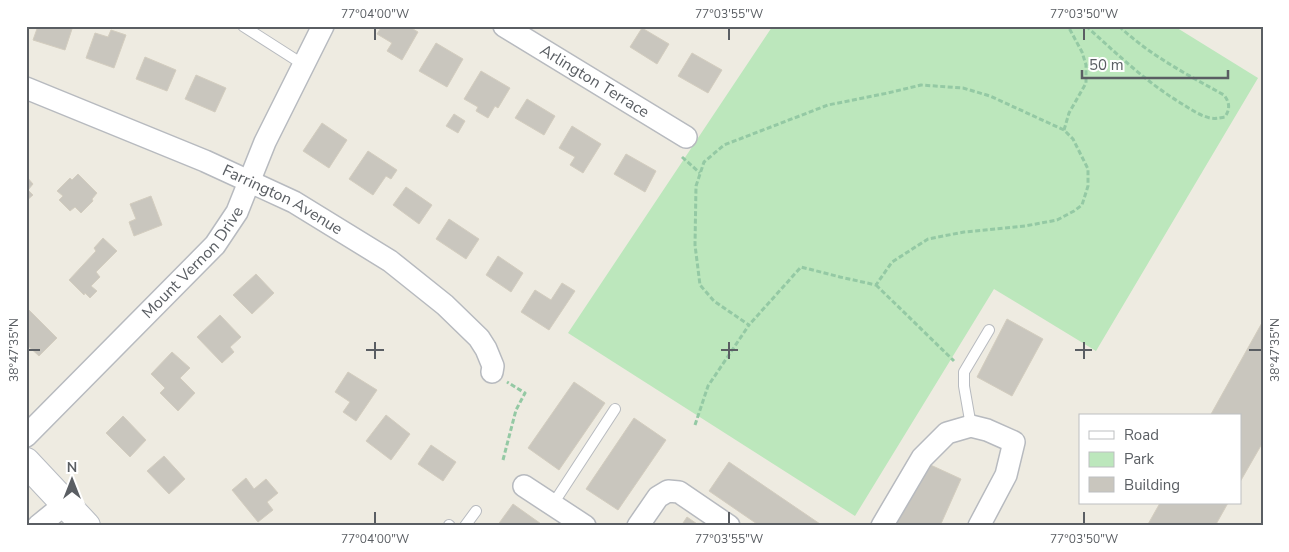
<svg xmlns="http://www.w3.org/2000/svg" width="1289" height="552" viewBox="0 0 1289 552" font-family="'Nunito Sans',sans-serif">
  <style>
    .green { fill: #bce7bc }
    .building { fill: #c9c6be; stroke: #d3cdbf }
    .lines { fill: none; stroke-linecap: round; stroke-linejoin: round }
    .lane-casing { stroke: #b7babf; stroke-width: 12 }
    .street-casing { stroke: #b7babf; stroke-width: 24 }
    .secondary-casing { stroke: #b7bbc1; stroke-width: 30 }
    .path { stroke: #94c9a4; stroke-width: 3; stroke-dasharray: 5 2.5; stroke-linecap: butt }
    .lane { stroke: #fff; stroke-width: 10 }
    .street { stroke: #fff; stroke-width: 21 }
    .secondary { stroke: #fff; stroke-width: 28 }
    .ticks { fill: none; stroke: #5a5e63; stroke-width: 2 }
    .labels { text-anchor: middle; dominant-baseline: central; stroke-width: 4; stroke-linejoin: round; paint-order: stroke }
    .street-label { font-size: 16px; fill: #5a5e63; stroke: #fff }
    .neatline { fill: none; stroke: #5a5e63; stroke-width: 2 }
    .ticks-label { font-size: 12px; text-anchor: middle; fill: #5a5e63 }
  </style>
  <rect width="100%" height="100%" fill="#eeebe1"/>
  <path class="green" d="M 771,26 L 1174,26 L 1258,78 L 1096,351 L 994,289 L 855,516 L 568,333 L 772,27 Z"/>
  <path class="building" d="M 38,26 L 73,26 L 65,50 L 33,40 Z
    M 382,26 L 408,26 L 418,32 L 402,60 L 387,51 L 392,43 L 377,34 Z
    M 642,28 L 669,44 L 657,64 L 630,47 Z
    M 111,30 L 126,35 L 114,68 L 86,58 L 95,33 L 108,37 Z
    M 436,43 L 463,59 L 447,87 L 419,71 Z
    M 692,53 L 722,70 L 708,93 L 678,76 Z
    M 145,57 L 176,70 L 167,91 L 136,79 Z
    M 481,71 L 510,88 L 498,108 L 495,106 L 488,118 L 476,111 L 478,107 L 464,99 Z
    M 196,75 L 226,88 L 215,112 L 185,99 Z
    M 527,99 L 555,116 L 544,135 L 515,118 Z
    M 454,114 L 465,121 L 458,133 L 446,126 Z
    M 322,123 L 347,140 L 329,168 L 303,151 Z
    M 572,126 L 601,144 L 583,173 L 570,165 L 575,157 L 559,148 Z
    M 368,151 L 397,170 L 391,179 L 386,176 L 373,195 L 349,179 Z
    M 626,154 L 656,171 L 645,192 L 614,174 Z
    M 78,174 L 97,193 L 92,199 L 93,201 L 81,213 L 75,207 L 70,211 L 59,200 L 63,196 L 57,191 L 70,178 L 72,180 Z
    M 26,176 L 33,184 L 28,190 L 33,195 L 26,201 Z
    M 406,187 L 432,205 L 419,224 L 393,205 Z
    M 151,196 L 162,225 L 134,236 L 129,222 L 136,219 L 130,204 Z
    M 449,219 L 479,239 L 466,259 L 436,239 Z
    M 103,238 L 117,251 L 96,272 L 100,277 L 91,286 L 97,291 L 90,298 L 85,293 L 84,295 L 69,280 L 96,251 L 94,248 Z
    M 498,256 L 523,273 L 511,292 L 486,275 Z
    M 256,274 L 274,293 L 252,314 L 233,295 Z
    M 562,283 L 575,291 L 549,330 L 521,312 L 535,290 L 551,300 Z
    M 29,310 L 57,338 L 39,356 L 26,344 L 26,312 Z
    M 220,315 L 241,337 L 230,347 L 234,352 L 222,363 L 197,337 Z
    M 1007,319 L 1043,339 L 1012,396 L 977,377 Z
    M 1263,321 L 1263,442 L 1240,482 L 1240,416 L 1210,416 Z
    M 172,352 L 190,368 L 180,378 L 195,393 L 178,411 L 160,393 L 165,388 L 151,374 Z
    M 348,372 L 377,390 L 356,421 L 343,412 L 350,402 L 335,392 Z
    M 574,382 L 605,403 L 559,470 L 528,448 Z
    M 386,415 L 410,434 L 391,460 L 366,441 Z
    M 123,416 L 146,440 L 130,457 L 106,433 Z
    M 634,418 L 666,440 L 618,510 L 586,489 Z
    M 431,445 L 456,462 L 443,481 L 418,464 Z
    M 164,456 L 185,479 L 169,494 L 147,471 Z
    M 729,462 L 823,526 L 760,526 L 709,491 Z
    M 924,462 L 961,479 L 940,526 L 895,526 Z
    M 246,478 L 254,489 L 266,479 L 278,493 L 267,502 L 273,510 L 258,522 L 232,490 Z
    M 1160,503 L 1228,503 L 1215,526 L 1147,526 Z
    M 513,504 L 544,526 L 497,526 Z
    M 687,517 L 700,526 L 681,526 Z"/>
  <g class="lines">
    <g class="lane-casing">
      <path id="lane" d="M 243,26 L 304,65
        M 971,426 L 964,386 L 964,372 L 989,330
        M 553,504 L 615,409
        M 449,525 L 450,526
        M 465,526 L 476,511"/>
    </g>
    <g class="street-casing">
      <g id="street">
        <path id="s1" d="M 504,26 L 686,137"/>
        <path id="s2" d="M 26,88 L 205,161 L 294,202 L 390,261 L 445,305 L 479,338 L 486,349 L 493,366 L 492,372"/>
        <path id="s3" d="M 26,436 L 215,245 L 237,212 L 265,142 L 323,26"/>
        <path d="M 524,486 L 585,526"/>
        <path d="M 38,526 L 65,504"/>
        <path d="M 638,526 L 658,497 L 668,491 L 679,492 L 729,526"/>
        <path d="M 882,526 L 922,458 L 947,433 L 971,426 L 987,430 L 1014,442 L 1006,475 L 979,526"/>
      </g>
    </g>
    <g class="secondary-casing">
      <path id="secondary" d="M 26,462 L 86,526"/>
    </g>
    <path class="path" d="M 1086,26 C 1116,53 1145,81 1179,102 C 1189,108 1198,115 1210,118 C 1215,119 1219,118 1225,117 C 1230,109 1230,103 1224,95 C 1188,75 1149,55 1119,26
      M 1064,130 L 1069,113 L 1086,83 L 1086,65 L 1082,52 L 1068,26
      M 682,157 L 700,173
      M 876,285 L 954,361
      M 695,425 L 708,386 L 749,325 L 714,301 L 700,285 L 695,245 L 696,186 L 704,162 L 724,145 L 828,105 L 888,93 L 921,85 L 963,88 L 990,96 L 1064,130 L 1073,139 L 1088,169 L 1088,186 L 1082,205 L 1074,211 L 1057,220 L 1025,226 L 964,232 L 928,239 L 892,262 L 876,285 L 840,277 L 801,267 L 749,325
      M 503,460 L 516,410 L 525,393 L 507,382"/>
    <use href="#lane" class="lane"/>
    <use href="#street" class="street"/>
    <use href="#secondary" class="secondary"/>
  </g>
  <path class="ticks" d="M 375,28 L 375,40M 729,28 L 729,40M 1084,28 L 1084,40M 375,342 L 375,359M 729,342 L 729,359M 1084,342 L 1084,359M 28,350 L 40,350M 366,350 L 384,350M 721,350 L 738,350M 1075,350 L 1092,350M 1249,350 L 1262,350M 375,512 L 375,524M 729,512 L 729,524M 1084,512 L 1084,524"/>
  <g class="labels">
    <g class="street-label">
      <text stroke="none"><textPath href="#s1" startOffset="106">Arlington Terrace</textPath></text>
      <text stroke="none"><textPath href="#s2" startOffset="280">Farrington Avenue</textPath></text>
      <text stroke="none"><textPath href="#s3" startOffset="241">Mount Vernon Drive</textPath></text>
    </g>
  </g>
  <rect width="1289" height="552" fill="none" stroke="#ffffff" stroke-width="55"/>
  <rect x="1079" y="414" width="162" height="90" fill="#ffffff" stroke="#bdbfc1"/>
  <rect x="1089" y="431" width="25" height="8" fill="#ffffff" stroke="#bdbfc1"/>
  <text x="1124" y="440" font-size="15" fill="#5a5e63">Road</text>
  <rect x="1089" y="452" width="25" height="15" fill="#bce7bc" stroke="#bdbfc1"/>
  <text x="1124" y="464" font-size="15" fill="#5a5e63">Park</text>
  <rect x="1089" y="477" width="25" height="15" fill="#c9c6be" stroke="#bdbfc1"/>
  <text x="1124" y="490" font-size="15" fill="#5a5e63">Building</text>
  <g transform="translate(72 480)" stroke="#ffffff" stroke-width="4" paint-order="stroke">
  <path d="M0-4L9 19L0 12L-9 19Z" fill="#5a5e63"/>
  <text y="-8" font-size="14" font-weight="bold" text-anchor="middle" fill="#5a5e63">N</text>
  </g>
  <path d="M1082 70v8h146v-8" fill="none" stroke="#5a5e63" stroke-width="2.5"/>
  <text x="1089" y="70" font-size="15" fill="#5a5e63" stroke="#ffffff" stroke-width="4" paint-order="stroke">50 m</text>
  <rect x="28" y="28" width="1234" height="496" class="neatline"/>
  <g class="ticks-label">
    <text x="375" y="18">77°04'00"W</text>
    <text x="729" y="18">77°03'55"W</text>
    <text x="1084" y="18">77°03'50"W</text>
    <text transform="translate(14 350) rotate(-90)" y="4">38°47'35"N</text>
    <text transform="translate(1275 350) rotate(-90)" y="4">38°47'35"N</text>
    <text x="375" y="543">77°04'00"W</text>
    <text x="729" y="543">77°03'55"W</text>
    <text x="1084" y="543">77°03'50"W</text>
  </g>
</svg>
